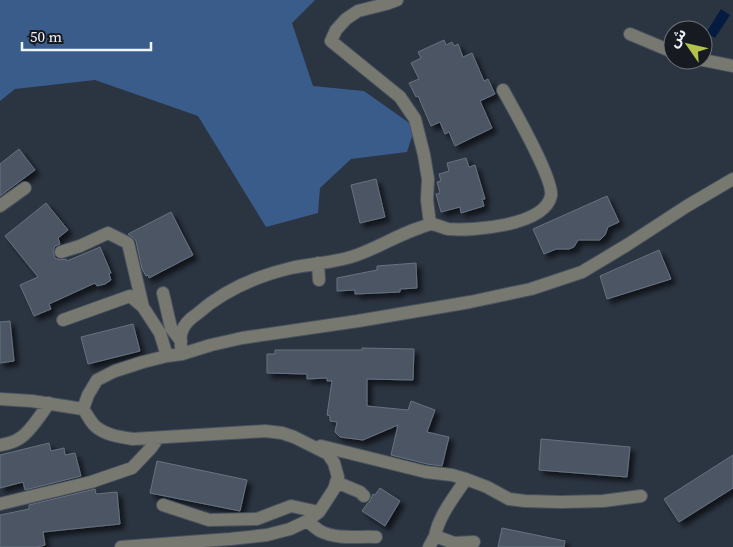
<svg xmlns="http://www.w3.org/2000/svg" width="733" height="547" viewBox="0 0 733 547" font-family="'Source Serif 4','Noto Sans Arabic',serif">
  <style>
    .green { fill: #3a5c8b }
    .water { fill: #031c3f }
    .building { fill: #4b5563; stroke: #677281; filter: url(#shadow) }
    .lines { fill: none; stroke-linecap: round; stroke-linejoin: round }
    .minor-casing { stroke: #4a535f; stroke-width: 14 }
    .minor { stroke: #777971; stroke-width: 12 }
  </style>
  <defs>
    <filter id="shadow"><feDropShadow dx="4.5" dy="4.5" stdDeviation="2.5" flood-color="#0009"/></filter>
  </defs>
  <rect width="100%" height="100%" fill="#2b3441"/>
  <path class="green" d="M 0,0 L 315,0 L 292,23 L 313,86 L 364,91 L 415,127 L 407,152 L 351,159 L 320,188 L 318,213 L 266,227 L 198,116 L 95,80 L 15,89 L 0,101 Z"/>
  <path class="water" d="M 721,9 L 730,15 L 715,38 L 706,33 Z"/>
  <path class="building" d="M 444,40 L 446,45 L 452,42 L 454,46 L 458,44 L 463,57 L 472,53 L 484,81 L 488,79 L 495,94 L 480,101 L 492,128 L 455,146 L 449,132 L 445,134 L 440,122 L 431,126 L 418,96 L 416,97 L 409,83 L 419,79 L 411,63 L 421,58 L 418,52 Z
    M 19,149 L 35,170 L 0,196 L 0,164 Z
    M 466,158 L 469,167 L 475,165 L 485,199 L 482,199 L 484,206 L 461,213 L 460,207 L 441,212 L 436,194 L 440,193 L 437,182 L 441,181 L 439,174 L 449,171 L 447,163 Z
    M 376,179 L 385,217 L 360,223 L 351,185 Z
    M 607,196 L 619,222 L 608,227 L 605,235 L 600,240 L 578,240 L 574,247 L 569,249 L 556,249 L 544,254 L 533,229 Z
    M 46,203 L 68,230 L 58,238 L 60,244 L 55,246 L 53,251 L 55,258 L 60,260 L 66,259 L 67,261 L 100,247 L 111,273 L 109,274 L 111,280 L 105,284 L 97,286 L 95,283 L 49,304 L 51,309 L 34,316 L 20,285 L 38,277 L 5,236 Z
    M 171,212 L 193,255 L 149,278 L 148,275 L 146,276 L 142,269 L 136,241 L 134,238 L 128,234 Z
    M 659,250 L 671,279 L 607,299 L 600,276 Z
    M 416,263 L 417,288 L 400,289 L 400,292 L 355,294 L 355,290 L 337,291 L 337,278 L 377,270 L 377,266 Z
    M 10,321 L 14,361 L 0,363 L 0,322 Z
    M 133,324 L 140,351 L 88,364 L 81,337 Z
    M 362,348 L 414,349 L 413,380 L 367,379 L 367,406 L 408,410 L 411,401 L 435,410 L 427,432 L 449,437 L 442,466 L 427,464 L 391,455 L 398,425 L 363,440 L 340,437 L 335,432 L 337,422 L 330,421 L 330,416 L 327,415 L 332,381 L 327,381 L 327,378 L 307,379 L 307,374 L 267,373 L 267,354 L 275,354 L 275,350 L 362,350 Z
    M 541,439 L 630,447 L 627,477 L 539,470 Z
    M 49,443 L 51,451 L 64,448 L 65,455 L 75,453 L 81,476 L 25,490 L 23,482 L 0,488 L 0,455 Z
    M 733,455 L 733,488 L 679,522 L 664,499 Z
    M 157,461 L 247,480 L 240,511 L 150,493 Z
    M 380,488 L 400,501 L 385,526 L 362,511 L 367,504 L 370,501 L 373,494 L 375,495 Z
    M 95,489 L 96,494 L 117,492 L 120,524 L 43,532 L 45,545 L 37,547 L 0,547 L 0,515 L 29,509 L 29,505 Z
    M 502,528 L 565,541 L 564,547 L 498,547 Z"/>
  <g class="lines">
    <g class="minor-casing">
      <path id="minor" d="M 397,0 L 386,4 L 358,11 L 346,19 L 336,30 L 331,41 L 400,97 L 415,119 L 424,155 L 428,179 L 427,200 L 430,224
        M 630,34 L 673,52
        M 703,60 L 733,66
        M 0,206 L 25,188
        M 61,252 L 80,246 L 108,233 L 128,243 L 143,307
        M 318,263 L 319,280
        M 163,293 L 171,328 L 181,341
        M 63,320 L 130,296 L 143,307 L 160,333 L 167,356
        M 182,354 C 181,347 179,338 182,331 C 184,325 191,318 197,314 C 223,291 257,276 291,268 C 313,263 336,263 357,255 C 379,247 398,235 419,228 C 422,227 427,225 430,224 C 436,224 443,228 448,229 C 473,231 544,226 551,196 C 554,180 513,108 503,90
        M 0,399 L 32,401 L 83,409
        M 0,445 C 6,444 15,442 20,438 C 29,433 43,412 49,403
        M 321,446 L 426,472 L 452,475 L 466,479 L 487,487 L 509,499 L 525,501 L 561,502 L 603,501 L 641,496
        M 466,479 C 455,496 439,515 435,536 L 454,543 L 474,542
        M 336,482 L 360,492 L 364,496
        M 0,504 L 91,482 L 132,468 L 151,448 L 158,438
        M 163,505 L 209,520 L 257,519 L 291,506 L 319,512
        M 307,521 C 311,524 315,528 320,531 C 338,540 357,536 376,537
        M 121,547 L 230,539 L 267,535 L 290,529 L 307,521 L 319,512 L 334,489 L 338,477 L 334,463 L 328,454 L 294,437 L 282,433 L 265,431 L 248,432 L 133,439 C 120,437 105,435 95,426 C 90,421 87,414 83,409 L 88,395 L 97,380 L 115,371 L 143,362 L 167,356 L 182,354 L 211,345 L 242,338 L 358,321 L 470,302 L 531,289 L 582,272 L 627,245 L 687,206 L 733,179
        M 429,547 L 435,536"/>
    </g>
    <use href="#minor" class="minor"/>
  </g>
  <g transform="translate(688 45) rotate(304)"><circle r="24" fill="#171b21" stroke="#6d7279"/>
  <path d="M0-4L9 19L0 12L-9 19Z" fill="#b3c24b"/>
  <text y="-8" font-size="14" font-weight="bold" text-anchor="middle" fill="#eff5fe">ش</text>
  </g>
  <path d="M22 42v8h129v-8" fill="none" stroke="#eff5fe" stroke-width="2.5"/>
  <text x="30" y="42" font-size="15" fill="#eff5fe" stroke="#171b21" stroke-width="4" paint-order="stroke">50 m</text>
</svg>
